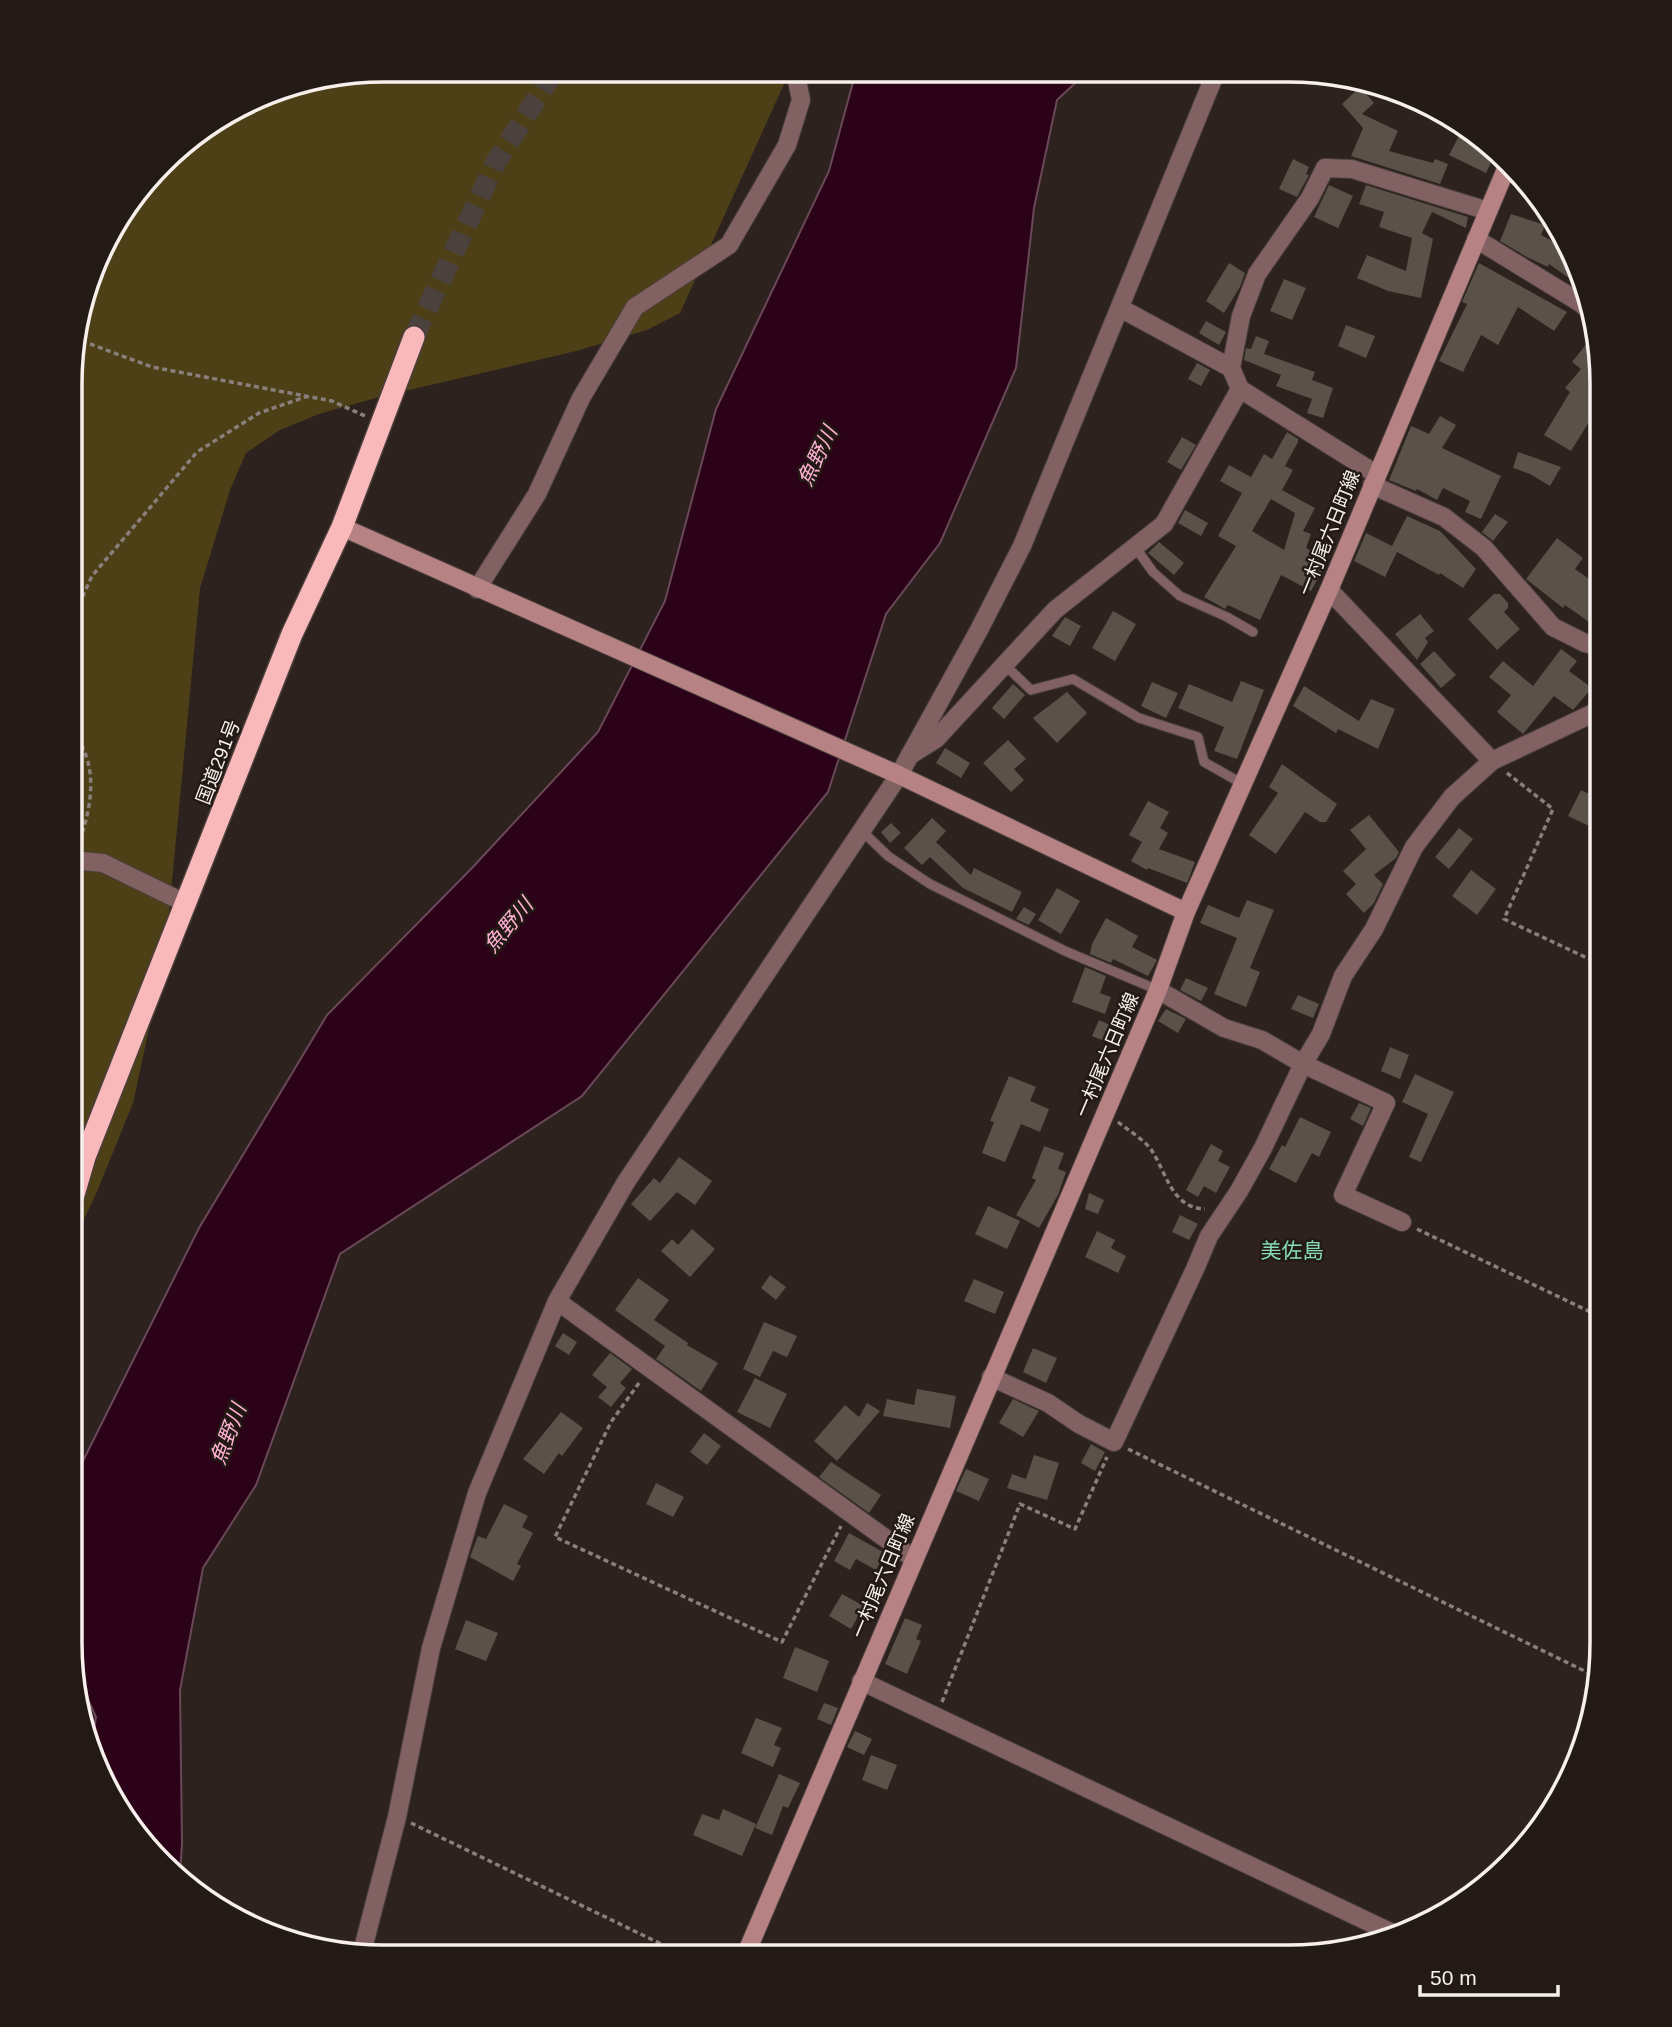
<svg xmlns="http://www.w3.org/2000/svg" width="1672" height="2027" viewBox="0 0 1672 2027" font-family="Helvetica,'Noto Sans JP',sans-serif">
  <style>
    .green { fill: #4e4016 }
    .water { fill: #2c0219; stroke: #694958; stroke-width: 2 }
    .building { fill: #5a5149; fill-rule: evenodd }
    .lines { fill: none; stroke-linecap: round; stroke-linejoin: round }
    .highway-tunnel { stroke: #4b413d; stroke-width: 21; stroke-dasharray: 21 10; stroke-linecap: butt }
    .lane-casing { stroke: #493f3b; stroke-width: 11 }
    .street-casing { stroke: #493f3b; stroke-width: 20 }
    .secondary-casing { stroke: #493f3b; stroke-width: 20 }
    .highway-casing { stroke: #493f3b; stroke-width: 24 }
    .path { stroke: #897f7c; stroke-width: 3.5; stroke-dasharray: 5 3.5; stroke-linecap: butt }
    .lane { stroke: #816162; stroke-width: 9 }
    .street { stroke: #816162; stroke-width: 18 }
    .secondary { stroke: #b68284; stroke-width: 18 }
    .highway { stroke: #f9b8ba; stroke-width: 21 }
    .labels { text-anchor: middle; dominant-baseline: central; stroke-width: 5; stroke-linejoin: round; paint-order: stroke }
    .street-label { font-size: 19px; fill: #f7efec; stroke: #231915 }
    .water-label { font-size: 21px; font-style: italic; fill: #ffb1d3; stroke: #231915 }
    .neighbourhood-label { font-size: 21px; fill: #86dcb6; stroke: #231915 }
    .rim { fill: none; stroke: #f7efec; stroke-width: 3.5 }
  </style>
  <rect width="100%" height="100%" fill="#2d221e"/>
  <path class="green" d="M 384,70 L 790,71 L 680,313 L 647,330 L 576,351 L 379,397 L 319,414 L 280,430 L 246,453 L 230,490 L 200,588 L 165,955 L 133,1103 L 96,1194 L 71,1247 L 73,342 L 112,227 L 177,148 L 283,87 Z"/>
  <path class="water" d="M 856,71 L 1087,72 L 1057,100 L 1034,208 L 1016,368 L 940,543 L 886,614 L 828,792 L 582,1096 L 340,1254 L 256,1485 L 203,1568 L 180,1690 L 182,1844 L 180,1872 L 112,1800 L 91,1748 L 96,1717 L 73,1667 L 70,1644 L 70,1487 L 199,1228 L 327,1015 L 472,868 L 598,732 L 665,601 L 716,409 L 829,171 Z"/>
  <path class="building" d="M 1360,87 L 1374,103 L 1362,114 L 1398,131 L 1389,151 L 1433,163 L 1435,159 L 1448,164 L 1440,184 L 1351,156 L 1363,128 L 1342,104 Z
    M 1462,130 L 1476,137 L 1494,156 L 1486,173 L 1449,155 Z
    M 1293,159 L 1309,167 L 1306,174 L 1309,175 L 1297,197 L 1279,189 Z
    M 1329,185 L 1353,196 L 1338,228 L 1314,217 Z
    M 1366,185 L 1468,217 L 1466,228 L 1432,212 L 1422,233 L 1433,239 L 1421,298 L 1388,291 L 1357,278 L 1367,255 L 1406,271 L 1412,238 L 1379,227 L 1384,212 L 1359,204 Z
    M 1511,214 L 1545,225 L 1541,235 L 1569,250 L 1586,290 L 1549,264 L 1548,267 L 1527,257 L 1500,241 Z
    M 1229,263 L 1245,273 L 1240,287 L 1224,313 L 1206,301 Z
    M 1479,263 L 1567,312 L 1554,331 L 1518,307 L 1498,345 L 1481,335 L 1463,372 L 1439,361 L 1467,304 L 1462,302 Z
    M 1284,279 L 1306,288 L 1292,320 L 1270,311 Z
    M 1206,321 L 1226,332 L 1219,345 L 1199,333 Z
    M 1346,325 L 1375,336 L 1366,358 L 1338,346 Z
    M 1595,333 L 1601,377 L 1592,388 L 1602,401 L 1571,451 L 1544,435 L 1570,392 L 1565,388 L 1581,369 L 1572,362 Z
    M 1256,336 L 1269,341 L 1264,354 L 1315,372 L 1312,380 L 1333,388 L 1323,418 L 1307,413 L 1312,399 L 1276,386 L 1281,375 L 1244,360 L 1246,348 L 1251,349 Z
    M 1197,363 L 1210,370 L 1201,386 L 1188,379 Z
    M 1440,416 L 1456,425 L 1442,448 L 1501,476 L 1481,519 L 1465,512 L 1470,501 L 1443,488 L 1437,500 L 1417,489 L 1416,491 L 1389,480 L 1411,426 L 1429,434 Z
    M 1287,432 L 1298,439 L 1298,442 L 1285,466 L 1293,470 L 1282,490 L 1315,508 L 1303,531 L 1311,534 L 1306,548 L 1328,560 L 1311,591 L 1281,575 L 1260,620 L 1228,605 L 1225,609 L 1204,597 L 1236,546 L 1218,536 L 1242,493 L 1220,481 L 1229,465 L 1251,477 L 1264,454 L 1272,459 ZM 1271,499 L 1295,513 L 1284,550 L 1252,531 Z
    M 1182,437 L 1196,445 L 1181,470 L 1167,462 Z
    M 1518,452 L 1561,467 L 1550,486 L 1530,474 L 1513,468 Z
    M 1185,510 L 1208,523 L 1201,536 L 1178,523 Z
    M 1495,514 L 1508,522 L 1493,541 L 1482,532 Z
    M 1407,516 L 1440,531 L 1476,569 L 1463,588 L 1440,573 L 1439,575 L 1397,552 L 1385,577 L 1354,561 L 1366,533 L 1392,546 Z
    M 1557,538 L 1583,558 L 1575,569 L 1602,588 L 1602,631 L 1565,605 L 1563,608 L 1526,579 Z
    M 1159,542 L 1184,563 L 1174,575 L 1148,553 Z
    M 1494,594 L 1500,594 L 1508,603 L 1508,608 L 1504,612 L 1520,629 L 1497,650 L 1468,619 Z
    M 1113,611 L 1136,624 L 1115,661 L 1092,648 Z
    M 1420,614 L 1434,631 L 1425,638 L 1428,642 L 1417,660 L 1395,634 Z
    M 1065,617 L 1081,626 L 1070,646 L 1052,636 Z
    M 1561,649 L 1577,661 L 1569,671 L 1592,688 L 1573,710 L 1554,696 L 1523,734 L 1497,712 L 1511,695 L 1489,677 L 1503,661 L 1533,686 Z
    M 1434,651 L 1456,675 L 1441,688 L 1420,664 Z
    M 1241,681 L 1264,690 L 1237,759 L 1214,751 L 1224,727 L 1178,708 L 1189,684 L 1232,702 Z
    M 1152,682 L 1178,693 L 1166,718 L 1141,706 Z
    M 1013,684 L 1025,695 L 1004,719 L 992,708 Z
    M 1304,686 L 1359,721 L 1371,699 L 1395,709 L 1378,749 L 1338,729 L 1336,733 L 1293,706 Z
    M 1067,692 L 1087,713 L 1057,743 L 1033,718 Z
    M 1008,740 L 1026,759 L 1014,769 L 1024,780 L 1011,792 L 983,763 Z
    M 945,748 L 970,763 L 961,778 L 936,763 Z
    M 1282,764 L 1337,804 L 1326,822 L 1320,822 L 1305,812 L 1276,854 L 1249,835 L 1278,793 L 1269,787 Z
    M 1581,790 L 1602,800 L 1602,832 L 1568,816 Z
    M 1148,801 L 1169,812 L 1160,828 L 1168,833 L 1159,849 L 1195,862 L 1187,883 L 1148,868 L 1147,870 L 1131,861 L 1142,842 L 1129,835 Z
    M 1369,815 L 1399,852 L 1396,858 L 1374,875 L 1383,884 L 1374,903 L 1364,913 L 1346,894 L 1356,884 L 1343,871 L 1366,849 L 1350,830 Z
    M 932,818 L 946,831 L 936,842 L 971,875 L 974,868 L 1022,892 L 1012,912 L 963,888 L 930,857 L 922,865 L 904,848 Z
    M 891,823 L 901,833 L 890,843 L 881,832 Z
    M 1459,828 L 1473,839 L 1449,869 L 1435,857 Z
    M 1471,870 L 1496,889 L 1477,915 L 1452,896 Z
    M 1057,888 L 1080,901 L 1061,934 L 1038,920 Z
    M 1247,900 L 1274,910 L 1250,968 L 1260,972 L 1246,1007 L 1214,994 L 1237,938 L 1200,923 L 1208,905 L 1239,918 Z
    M 1024,907 L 1036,914 L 1029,925 L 1016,919 Z
    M 1106,918 L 1138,936 L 1132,947 L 1157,960 L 1148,976 L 1113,959 L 1111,963 L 1090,954 L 1092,944 Z
    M 1085,967 L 1106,976 L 1100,993 L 1111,997 L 1105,1014 L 1072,1002 Z
    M 1186,978 L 1208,988 L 1201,1001 L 1180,990 Z
    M 1298,995 L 1319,1004 L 1313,1018 L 1291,1009 Z
    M 1166,1009 L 1186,1019 L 1178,1033 L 1158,1021 Z
    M 1099,1020 L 1123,1031 L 1116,1046 L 1092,1036 Z
    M 1390,1047 L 1409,1055 L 1400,1079 L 1381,1071 Z
    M 1415,1074 L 1454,1092 L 1421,1162 L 1409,1157 L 1428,1114 L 1402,1102 Z
    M 1009,1076 L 1036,1087 L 1030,1101 L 1049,1109 L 1040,1132 L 1021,1124 L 1005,1162 L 982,1153 L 994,1122 L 990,1121 Z
    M 1359,1103 L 1371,1108 L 1363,1126 L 1350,1119 Z
    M 1300,1117 L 1331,1132 L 1319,1157 L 1312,1153 L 1296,1183 L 1269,1169 L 1282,1145 L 1285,1147 Z
    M 1211,1144 L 1223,1151 L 1218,1161 L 1230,1167 L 1216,1193 L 1204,1186 L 1198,1197 L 1186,1190 Z
    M 1044,1146 L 1064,1153 L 1058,1169 L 1066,1172 L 1058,1195 L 1039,1228 L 1016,1215 L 1036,1180 L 1032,1178 Z
    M 679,1157 L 712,1181 L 695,1205 L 677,1192 L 650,1221 L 631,1204 L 654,1178 L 660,1183 Z
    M 1089,1193 L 1104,1200 L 1098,1214 L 1085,1209 Z
    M 988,1206 L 1020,1221 L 1007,1249 L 975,1234 Z
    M 1180,1215 L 1198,1224 L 1189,1240 L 1172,1232 Z
    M 692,1229 L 715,1249 L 690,1277 L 661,1251 L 672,1239 L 678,1245 Z
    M 1097,1231 L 1115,1240 L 1111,1248 L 1126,1256 L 1118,1273 L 1085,1257 Z
    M 770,1275 L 786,1287 L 776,1300 L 761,1288 Z
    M 638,1278 L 669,1300 L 654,1320 L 688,1343 L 687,1345 L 718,1363 L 701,1391 L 656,1359 L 665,1346 L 615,1310 Z
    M 974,1279 L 1004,1292 L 995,1314 L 964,1301 Z
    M 764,1322 L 797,1336 L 787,1357 L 773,1351 L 760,1377 L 743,1369 Z
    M 563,1333 L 577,1342 L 569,1355 L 555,1346 Z
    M 1033,1348 L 1057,1358 L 1046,1383 L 1023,1372 Z
    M 610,1353 L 632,1369 L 620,1383 L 626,1388 L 611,1407 L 598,1397 L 607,1387 L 592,1375 Z
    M 755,1378 L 787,1394 L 770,1428 L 737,1412 Z
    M 917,1389 L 956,1396 L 950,1428 L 883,1416 L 887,1399 L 914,1405 Z
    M 1013,1399 L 1039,1411 L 1023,1437 L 999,1423 Z
    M 867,1403 L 880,1411 L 837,1461 L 814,1441 L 845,1405 L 859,1417 Z
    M 561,1412 L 583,1428 L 562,1456 L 559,1453 L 544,1474 L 523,1459 Z
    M 704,1433 L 721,1446 L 707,1465 L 690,1452 Z
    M 1091,1444 L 1105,1452 L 1095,1471 L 1081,1463 Z
    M 1034,1455 L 1059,1463 L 1047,1500 L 1007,1488 L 1012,1474 L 1026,1479 Z
    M 831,1462 L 881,1495 L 869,1513 L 819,1477 Z
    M 966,1469 L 989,1479 L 979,1501 L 956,1491 Z
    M 656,1483 L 684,1497 L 673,1517 L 646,1504 Z
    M 504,1504 L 528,1516 L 522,1527 L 533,1533 L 517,1564 L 521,1566 L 513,1581 L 470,1557 L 478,1536 L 486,1539 Z
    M 849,1533 L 885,1553 L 876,1570 L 856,1559 L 850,1570 L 834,1561 Z
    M 842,1594 L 864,1606 L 851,1629 L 829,1616 Z
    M 905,1618 L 922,1625 L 916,1639 L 921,1641 L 907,1674 L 885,1664 Z
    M 466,1620 L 498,1633 L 486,1661 L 455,1649 Z
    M 795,1647 L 829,1661 L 817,1692 L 783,1678 Z
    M 824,1703 L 838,1708 L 831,1725 L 817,1719 Z
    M 756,1718 L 782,1728 L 774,1745 L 781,1748 L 773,1767 L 741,1753 Z
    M 855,1731 L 872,1739 L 864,1755 L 847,1747 Z
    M 871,1755 L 897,1765 L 887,1790 L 862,1780 Z
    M 779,1774 L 800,1783 L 788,1808 L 783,1806 L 772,1835 L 755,1828 Z
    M 723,1809 L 756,1824 L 742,1856 L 693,1835 L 702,1814 L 719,1820 Z"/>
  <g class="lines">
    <path class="highway-tunnel" d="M 414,337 L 496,162 L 555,70"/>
    <g class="lane-casing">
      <path id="lane" d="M 1135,547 L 1153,572 L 1180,596 L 1227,617 L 1253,632
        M 1005,665 L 1031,690 L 1073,679 L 1139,718 L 1198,737 L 1204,762 L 1243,784
        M 861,830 L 888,856 L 930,884 L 1065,951 L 1158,990"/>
    </g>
    <g class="street-casing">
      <path id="street" d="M 1476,239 L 1579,302 L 1593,313
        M 1120,308 L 1231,368 L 1240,389 L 1376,474
        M 1231,368 L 1241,316 L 1257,274 L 1310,198 L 1325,168 L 1352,169 L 1488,211
        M 1372,485 L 1444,517 L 1484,548 L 1553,627 L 1585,643 L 1602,647
        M 477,589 L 537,494 L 581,398 L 635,307 L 729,245 L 787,145 L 801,100 L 795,71
        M 1329,590 L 1492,761
        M 909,756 L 936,739 L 1055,610 L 1164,524 L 1240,389
        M 72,860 L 103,863 L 187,904
        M 1158,990 L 1224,1028 L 1262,1040 L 1303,1064 L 1386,1103 L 1343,1195 L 1402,1222
        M 557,1301 L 914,1559
        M 991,1377 L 1048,1403 L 1079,1424 L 1114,1442 L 1195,1269 L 1209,1236 L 1239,1191 L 1263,1148 L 1303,1064 L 1321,1034 L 1343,976 L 1374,929 L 1414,847 L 1452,797 L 1492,761 L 1602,709
        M 861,1681 L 1390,1932
        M 361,1956 L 397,1817 L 431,1648 L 477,1493 L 557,1301 L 626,1182 L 899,775 L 979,630 L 1022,546 L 1216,72"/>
    </g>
    <g class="secondary-casing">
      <path id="secondary" d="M 342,527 L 899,775 L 1186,912
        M 745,1956 L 1158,990 L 1186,912 L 1329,590 L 1506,169"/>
    </g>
    <g class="highway-casing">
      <path id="highway" d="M 71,1205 L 85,1157 L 292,634 L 342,527 L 414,337"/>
    </g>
    <path class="path" d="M 74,338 L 152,367 L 332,401 L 365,416
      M 72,620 L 92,576 L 197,452 L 259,413 L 308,396
      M 72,731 C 100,765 92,807 78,845
      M 1507,773 L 1553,809 L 1504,919 L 1602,965
      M 1118,1122 C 1129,1131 1145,1140 1152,1151 C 1167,1174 1172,1208 1205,1209
      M 1417,1229 L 1601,1317
      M 639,1383 L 611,1422 L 555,1537 L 782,1642 L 841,1526
      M 1128,1449 L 1599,1678
      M 942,1702 L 1020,1504 L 1075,1529 L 1107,1457
      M 411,1823 L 686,1956"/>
    <use href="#lane" class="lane"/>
    <use href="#street" class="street"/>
    <use href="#secondary" class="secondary"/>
    <use href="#highway" class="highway"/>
  </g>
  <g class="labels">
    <g class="street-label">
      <text transform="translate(1329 533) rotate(-68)">一村尾六日町線</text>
      <text transform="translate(218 762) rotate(-69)">国道291号</text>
      <text transform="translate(1107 1055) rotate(-67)">一村尾六日町線</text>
      <text transform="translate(883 1576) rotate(-67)">一村尾六日町線</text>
    </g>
    <g class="water-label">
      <text transform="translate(817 456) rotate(-64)">魚野川</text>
      <text transform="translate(508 925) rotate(-50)">魚野川</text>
      <text transform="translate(228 1434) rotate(-69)">魚野川</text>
    </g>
    <g class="neighbourhood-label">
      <text x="1292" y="1250">美佐島</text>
    </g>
  </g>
  <path d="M0 0H1672V2027H0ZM384 82H1288A302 302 0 0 1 1590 384V1643A302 302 0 0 1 1288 1945H384A302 302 0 0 1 82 1643V384A302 302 0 0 1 384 82Z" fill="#231915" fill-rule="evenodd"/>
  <path class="rim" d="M384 82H1288A302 302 0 0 1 1590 384V1643A302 302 0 0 1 1288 1945H384A302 302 0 0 1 82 1643V384A302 302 0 0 1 384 82Z"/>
  <path d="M1420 1985v10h138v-10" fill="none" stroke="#f7efec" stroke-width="3.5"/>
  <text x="1430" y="1985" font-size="21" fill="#f7efec" stroke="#231915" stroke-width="5" paint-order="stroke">50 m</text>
</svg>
